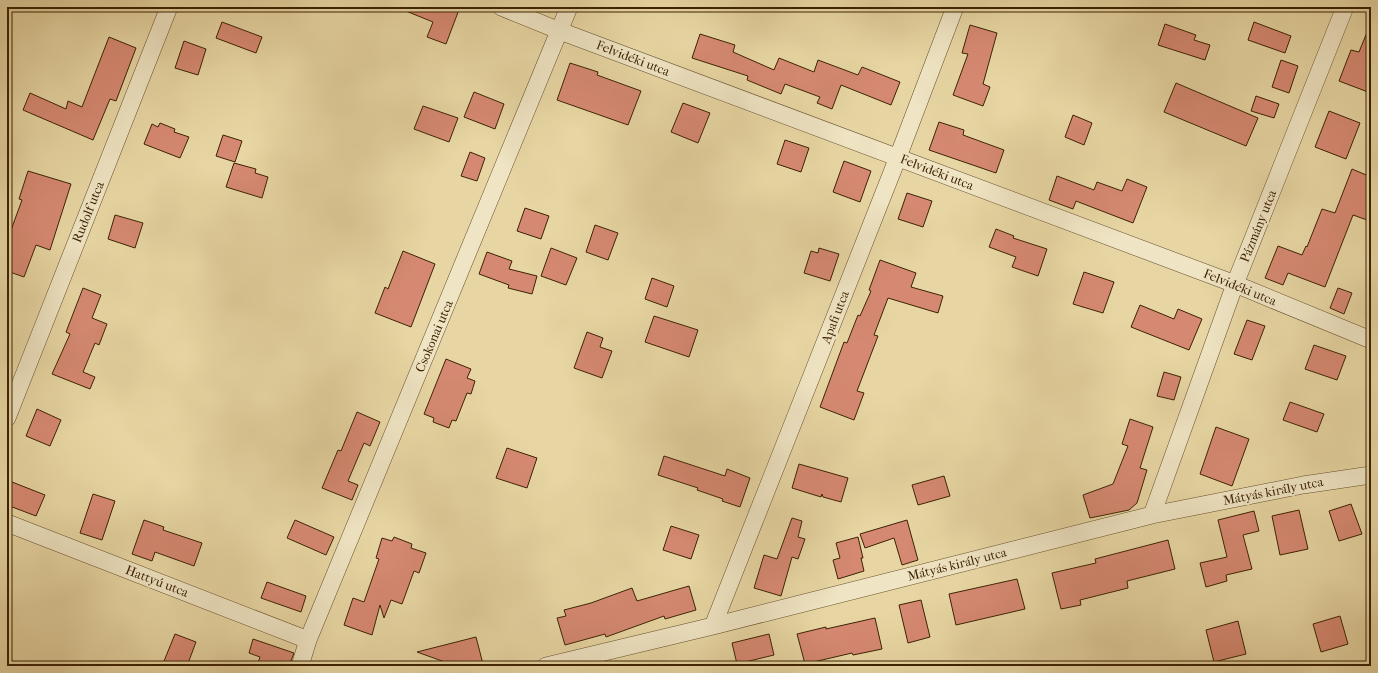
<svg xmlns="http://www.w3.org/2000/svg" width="1378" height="673" viewBox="0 0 1378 673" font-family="'IM FELL French Canon',serif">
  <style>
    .building { fill: #d68972; stroke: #3c2203 }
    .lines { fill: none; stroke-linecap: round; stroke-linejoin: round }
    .minor-casing { stroke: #674f2b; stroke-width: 18 }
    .minor { stroke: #efe4c3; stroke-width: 17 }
    .labels { text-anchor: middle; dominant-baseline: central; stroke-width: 4; stroke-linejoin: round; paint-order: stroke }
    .street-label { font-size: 13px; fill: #3c2203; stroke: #efe4c3 }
  </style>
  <rect width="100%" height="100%" fill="#e7d6a3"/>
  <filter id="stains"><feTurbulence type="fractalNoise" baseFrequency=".005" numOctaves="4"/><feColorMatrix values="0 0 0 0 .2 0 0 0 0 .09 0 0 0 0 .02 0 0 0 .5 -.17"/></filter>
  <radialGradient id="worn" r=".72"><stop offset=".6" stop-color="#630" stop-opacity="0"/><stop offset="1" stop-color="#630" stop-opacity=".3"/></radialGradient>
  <path class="building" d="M 396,7 L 460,7 L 446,44 L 427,37 L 433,22 Z
    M 222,22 L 262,37 L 256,53 L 216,38 Z
    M 1254,22 L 1291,36 L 1285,53 L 1248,40 Z
    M 1165,24 L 1196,35 L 1194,40 L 1210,45 L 1205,60 L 1158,45 Z
    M 970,25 L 997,33 L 983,84 L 990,87 L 983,106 L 953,95 L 968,54 L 962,53 Z
    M 1370,25 L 1371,84 L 1368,92 L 1339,81 L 1351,50 L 1359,52 Z
    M 700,34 L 735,45 L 733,52 L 774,70 L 779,58 L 814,72 L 818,60 L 858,75 L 862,67 L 900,82 L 891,105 L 841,85 L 832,109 L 817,103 L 820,97 L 785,84 L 781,94 L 747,80 L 748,76 L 692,58 Z
    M 109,37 L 136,48 L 116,101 L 110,99 L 93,140 L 23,110 L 30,93 L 66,109 L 68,101 L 82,107 Z
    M 184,41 L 206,49 L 198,75 L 175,68 Z
    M 1281,60 L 1298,66 L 1289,93 L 1272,87 Z
    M 570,63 L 598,72 L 597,75 L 641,91 L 628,125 L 557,100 Z
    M 1176,83 L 1258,118 L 1246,146 L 1164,112 Z
    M 474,92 L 504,104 L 495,129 L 464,117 Z
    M 1256,96 L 1279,104 L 1274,118 L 1251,111 Z
    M 683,103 L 710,113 L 698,143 L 671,132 Z
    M 423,106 L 458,118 L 449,142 L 414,129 Z
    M 1329,111 L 1360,123 L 1346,159 L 1315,147 Z
    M 1073,115 L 1092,123 L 1084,145 L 1065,137 Z
    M 939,122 L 964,130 L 963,135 L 1004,150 L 996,173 L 929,150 Z
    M 160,123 L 175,129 L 174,132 L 189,137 L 180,158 L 144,144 L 152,124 L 158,127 Z
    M 223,135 L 242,141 L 235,162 L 216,156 Z
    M 785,140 L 809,148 L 801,172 L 777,164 Z
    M 470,152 L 485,158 L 477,181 L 461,176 Z
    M 844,161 L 871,171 L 860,202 L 833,192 Z
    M 234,163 L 256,169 L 255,173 L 268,177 L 262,198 L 226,187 Z
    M 1352,169 L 1371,177 L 1371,210 L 1367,220 L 1353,215 L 1325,287 L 1288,273 L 1283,285 L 1265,278 L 1278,246 L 1302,255 L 1306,246 L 1307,247 L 1322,209 L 1335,213 Z
    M 28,171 L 71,184 L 50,250 L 36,245 L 24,277 L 7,271 L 7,241 L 22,200 L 19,199 Z
    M 1057,176 L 1094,190 L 1097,182 L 1122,191 L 1127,179 L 1147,187 L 1133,223 L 1076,201 L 1073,209 L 1049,200 Z
    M 907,193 L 932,201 L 923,227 L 898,219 Z
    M 525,208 L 549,216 L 541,239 L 517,231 Z
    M 115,215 L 143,223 L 135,248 L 108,239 Z
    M 595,225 L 618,233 L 608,260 L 586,252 Z
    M 996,229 L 1014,236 L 1013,238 L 1047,249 L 1038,276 L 1012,267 L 1016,257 L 989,247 Z
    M 551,248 L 577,258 L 566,285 L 541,276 Z
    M 819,248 L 839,254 L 830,281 L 804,273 L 811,251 L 818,253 Z
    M 403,251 L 435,264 L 411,327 L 375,313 L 385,287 L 388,289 Z
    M 487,252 L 512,261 L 509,269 L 537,276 L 532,294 L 508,288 L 509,285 L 479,274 Z
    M 880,260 L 916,273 L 911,287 L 943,296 L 938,313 L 888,298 L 874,335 L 878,336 L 857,391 L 864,393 L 854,420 L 820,407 L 844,342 L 847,343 L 858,315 L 860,316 L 871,291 L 869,290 Z
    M 1084,272 L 1114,282 L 1103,313 L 1073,304 Z
    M 652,278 L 674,286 L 667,307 L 645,299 Z
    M 83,288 L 101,295 L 92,318 L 107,324 L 99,345 L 95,343 L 83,372 L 95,377 L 90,389 L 52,374 L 70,334 L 66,332 Z
    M 1338,288 L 1352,293 L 1344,314 L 1330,308 Z
    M 1140,305 L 1174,319 L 1178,309 L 1202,319 L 1189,350 L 1131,327 Z
    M 654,316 L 698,330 L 689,357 L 645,342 Z
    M 1247,320 L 1265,326 L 1252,360 L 1234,354 Z
    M 587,332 L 603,338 L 600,347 L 612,351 L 602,378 L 574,368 Z
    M 1314,345 L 1346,356 L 1337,380 L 1305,369 Z
    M 446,359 L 471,369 L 467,378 L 475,381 L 471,394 L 467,393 L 456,421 L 452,420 L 449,428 L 433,422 L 434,418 L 424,414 Z
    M 1164,372 L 1181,377 L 1174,400 L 1157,396 Z
    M 1290,402 L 1324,414 L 1317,432 L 1283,420 Z
    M 37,409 L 61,420 L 50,446 L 26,436 Z
    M 357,412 L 380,422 L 370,446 L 364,443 L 348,481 L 358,485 L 352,500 L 322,488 L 338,450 L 341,451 Z
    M 1130,419 L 1153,427 L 1140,468 L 1147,470 L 1137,503 L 1129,510 L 1090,518 L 1083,495 L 1113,484 L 1128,446 L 1122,444 Z
    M 1216,427 L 1249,439 L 1232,486 L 1200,474 Z
    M 507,448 L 537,458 L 527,488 L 496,478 Z
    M 664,456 L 725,476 L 727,469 L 750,478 L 740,507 L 722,501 L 723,499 L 697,490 L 698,488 L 658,475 Z
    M 799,464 L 848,478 L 841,502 L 823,497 L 822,494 L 821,497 L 792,488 Z
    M 944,476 L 950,496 L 918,505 L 912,485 Z
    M 7,480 L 45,495 L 36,516 L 7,505 Z
    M 93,494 L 115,501 L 102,540 L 80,533 Z
    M 1351,504 L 1362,534 L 1339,541 L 1329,511 Z
    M 1299,510 L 1308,549 L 1280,555 L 1272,516 Z
    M 1254,511 L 1259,531 L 1243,535 L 1252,569 L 1226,575 L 1227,581 L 1206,587 L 1200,563 L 1227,557 L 1218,520 Z
    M 792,518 L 802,521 L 798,537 L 805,539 L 798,559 L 792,557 L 781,596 L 754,588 L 764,555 L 777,559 Z
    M 144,520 L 164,527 L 163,530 L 202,543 L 194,566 L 155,552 L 152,561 L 132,554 Z
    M 295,520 L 334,537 L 326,555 L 287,538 Z
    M 907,520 L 918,560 L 902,565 L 894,538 L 865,548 L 860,534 Z
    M 671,526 L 699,535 L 691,559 L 663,550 Z
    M 394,537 L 412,544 L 411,548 L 426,553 L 419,573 L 414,571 L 402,604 L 391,600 L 384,618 L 380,605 L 372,635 L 344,625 L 353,598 L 364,602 L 379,559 L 376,558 L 382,538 L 392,541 Z
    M 858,537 L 863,558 L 861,558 L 864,571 L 838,579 L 833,560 L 840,558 L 836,543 Z
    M 1168,540 L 1175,569 L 1127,581 L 1128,588 L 1080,600 L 1081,605 L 1061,609 L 1052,573 L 1096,563 L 1095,559 Z
    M 1017,579 L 1025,609 L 956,625 L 949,594 Z
    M 267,582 L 306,596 L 301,612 L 261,598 Z
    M 689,586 L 696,610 L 665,619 L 664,616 L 606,637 L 605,634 L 565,645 L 557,618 L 566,616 L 564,610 L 591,603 L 632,588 L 637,601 Z
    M 921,600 L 930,637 L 908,643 L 899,605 Z
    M 1340,616 L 1348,644 L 1321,652 L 1313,624 Z
    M 875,618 L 882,649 L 853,655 L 852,653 L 805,664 L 797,634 L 826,627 L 826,629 Z
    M 1238,621 L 1246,654 L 1214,662 L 1206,630 Z
    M 175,634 L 196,642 L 187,666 L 162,666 Z
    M 769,634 L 774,655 L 737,664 L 732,643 Z
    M 476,637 L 483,664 L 474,666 L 456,666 L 417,652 Z
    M 253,639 L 294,653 L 289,666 L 257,666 L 260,657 L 249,653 Z"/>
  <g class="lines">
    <g class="minor-casing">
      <path id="minor" d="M 501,7 L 560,31 L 1235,284 L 1371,340
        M 7,418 L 169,7
        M 1152,515 L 1235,284 L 1345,7
        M 7,523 L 308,640
        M 713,626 L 898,157 L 955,7
        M 300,666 L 308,640 L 569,7
        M 546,666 L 713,626 L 1152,515 L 1303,485 L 1371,475"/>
    </g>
    <use href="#minor" class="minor"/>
  </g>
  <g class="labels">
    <g class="street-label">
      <text transform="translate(633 58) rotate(21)">Felvidéki utca</text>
      <text transform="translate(937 172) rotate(21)">Felvidéki utca</text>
      <text transform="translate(88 212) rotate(-68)">Rudolf utca</text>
      <text transform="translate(1258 226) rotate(-68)">Pázmány utca</text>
      <text transform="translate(1240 287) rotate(22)">Felvidéki utca</text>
      <text transform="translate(835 317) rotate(-69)">Apafi utca</text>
      <text transform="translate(434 336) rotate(-67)">Csokonai utca</text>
      <text transform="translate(1273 491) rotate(-11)">Mátyás király utca</text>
      <text transform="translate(957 564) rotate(-14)">Mátyás király utca</text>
      <text transform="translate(157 581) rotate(21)">Hattyú utca</text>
    </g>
  </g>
  <rect width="1378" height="673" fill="none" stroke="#e7d6a3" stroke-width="24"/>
  <rect x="8" y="8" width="1362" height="657" fill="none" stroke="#3c2203" stroke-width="2"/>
  <rect x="12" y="12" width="1354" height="649" fill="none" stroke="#3c2203"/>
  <rect width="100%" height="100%" filter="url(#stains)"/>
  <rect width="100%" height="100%" fill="url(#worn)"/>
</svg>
